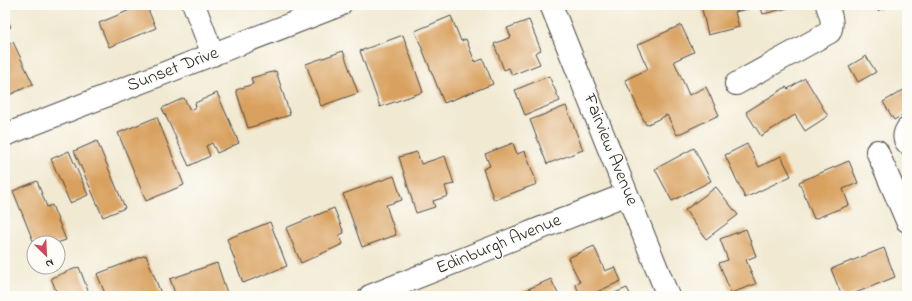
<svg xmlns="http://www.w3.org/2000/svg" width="912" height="301" viewBox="0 0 912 301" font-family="'Indie Flower',sans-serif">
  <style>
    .building { fill: #d9a15e }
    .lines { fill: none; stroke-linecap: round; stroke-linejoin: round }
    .minor-casing { stroke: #494844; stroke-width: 24 }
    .minor { stroke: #fff; stroke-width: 22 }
    .labels { text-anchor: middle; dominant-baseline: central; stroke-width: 3; stroke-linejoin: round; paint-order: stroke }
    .street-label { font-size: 18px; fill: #2b2b2b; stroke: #fdfcf7 }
  </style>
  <rect width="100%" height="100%" fill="#fdfcf7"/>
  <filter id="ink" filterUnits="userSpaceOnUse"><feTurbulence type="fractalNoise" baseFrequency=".025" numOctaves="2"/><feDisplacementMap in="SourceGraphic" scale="8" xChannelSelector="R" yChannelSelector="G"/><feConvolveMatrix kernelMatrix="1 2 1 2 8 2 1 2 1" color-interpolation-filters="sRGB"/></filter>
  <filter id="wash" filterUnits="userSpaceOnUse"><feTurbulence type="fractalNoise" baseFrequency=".012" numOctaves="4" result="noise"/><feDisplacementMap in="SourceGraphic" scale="16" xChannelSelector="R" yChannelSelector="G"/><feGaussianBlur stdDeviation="0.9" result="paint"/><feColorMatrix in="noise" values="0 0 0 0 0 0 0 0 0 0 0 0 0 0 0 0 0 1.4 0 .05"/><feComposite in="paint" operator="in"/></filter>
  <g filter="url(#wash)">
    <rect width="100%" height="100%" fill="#f1e9d1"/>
    <g id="blocks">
      <path class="building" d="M 142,5 L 146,5 L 156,28 L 109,47 L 99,23 Z
        M 701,5 L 760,5 L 760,6 L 735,12 L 739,27 L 708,35 Z
        M 760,5 L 795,5 L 796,6 L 763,14 Z
        M 874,5 L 886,5 L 878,11 Z
        M 5,14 L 11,27 L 5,29 Z
        M 451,16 L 461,41 L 466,39 L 475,62 L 483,59 L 493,84 L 444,103 L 415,31 Z
        M 529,20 L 541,50 L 535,53 L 540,64 L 512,75 L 509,68 L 504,70 L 494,44 L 511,37 L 507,28 Z
        M 681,25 L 694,52 L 674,61 L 689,95 L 706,87 L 719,115 L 677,135 L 667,115 L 646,125 L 625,80 L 648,69 L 637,45 Z
        M 403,35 L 423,92 L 380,107 L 360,51 Z
        M 13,42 L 33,84 L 5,97 L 5,46 Z
        M 343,51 L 358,93 L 321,106 L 306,64 Z
        M 866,56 L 876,72 L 858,82 L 849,66 Z
        M 276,71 L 290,115 L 248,128 L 236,90 L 253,84 L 251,78 Z
        M 549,76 L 560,101 L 525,115 L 515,90 Z
        M 805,78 L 828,116 L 805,131 L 795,115 L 761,136 L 746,112 L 786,87 L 788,89 Z
        M 907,88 L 907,112 L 894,120 L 883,102 Z
        M 217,93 L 239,143 L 217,153 L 212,143 L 206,146 L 210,156 L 189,166 L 162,108 L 184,98 L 190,110 L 196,107 L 195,103 Z
        M 566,106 L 583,150 L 547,164 L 530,120 Z
        M 157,117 L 184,185 L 146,201 L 118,133 Z
        M 97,141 L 125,208 L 103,217 L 74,151 Z
        M 513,143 L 517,154 L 525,151 L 537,184 L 494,200 L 483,169 L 490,166 L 485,154 Z
        M 747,144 L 759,167 L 781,156 L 791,176 L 745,198 L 725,155 Z
        M 694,148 L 711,181 L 672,201 L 655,169 Z
        M 69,151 L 88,195 L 70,203 L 51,159 Z
        M 417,152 L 421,164 L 445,156 L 454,184 L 445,186 L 448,196 L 433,201 L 435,207 L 416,213 L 399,157 Z
        M 849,161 L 858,183 L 843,189 L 849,205 L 814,219 L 799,182 Z
        M 394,176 L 402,200 L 386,205 L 396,235 L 362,247 L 343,194 Z
        M 37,181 L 47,207 L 52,205 L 66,240 L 57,243 L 34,243 L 13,191 Z
        M 716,187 L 738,215 L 706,239 L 685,210 Z
        M 334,208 L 344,233 L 339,235 L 343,244 L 301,263 L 286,228 Z
        M 270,222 L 287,266 L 243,283 L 227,239 Z
        M 746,229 L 756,256 L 746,260 L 756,284 L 731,293 L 719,263 L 728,260 L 720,239 Z
        M 594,246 L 605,271 L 615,267 L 621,281 L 588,296 L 581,296 L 575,284 L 580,282 L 568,258 Z
        M 884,248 L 895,277 L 848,296 L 842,296 L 831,269 Z
        M 146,255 L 162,296 L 106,296 L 97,274 Z
        M 217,263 L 228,296 L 176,296 L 170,279 Z
        M 79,267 L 90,296 L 58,296 L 51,278 Z
        M 551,279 L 559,296 L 520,296 L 519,293 Z
        M 627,288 L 631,296 L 607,296 Z"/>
    </g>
  </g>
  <g filter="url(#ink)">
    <use href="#blocks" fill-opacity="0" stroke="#494844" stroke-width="1"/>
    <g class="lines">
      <g class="minor-casing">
        <path id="minor" d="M 194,5 L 213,55
          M 551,5 L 668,296
          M 736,84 L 830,32 C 834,22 830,14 827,5
          M 907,129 C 904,134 903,138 907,143
          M 5,135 L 340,5
          M 877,151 L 907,221
          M 370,296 L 627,194"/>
      </g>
      <use href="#minor" class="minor"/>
    </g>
  </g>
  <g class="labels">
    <g class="street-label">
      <text transform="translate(173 70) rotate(-21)">Sunset Drive</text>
      <text transform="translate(610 150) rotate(68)">Fairview Avenue</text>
      <text transform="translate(499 245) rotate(-22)">Edinburgh Avenue</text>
    </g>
  </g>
  <rect width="912" height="301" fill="none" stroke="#fdfcf7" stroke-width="20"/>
  <g transform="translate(46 255) rotate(156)"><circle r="19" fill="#fdfcf7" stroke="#a9a8a5"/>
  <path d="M0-3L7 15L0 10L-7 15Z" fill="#d1495b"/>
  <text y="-6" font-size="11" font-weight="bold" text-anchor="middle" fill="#2b2b2b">N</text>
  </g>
</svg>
